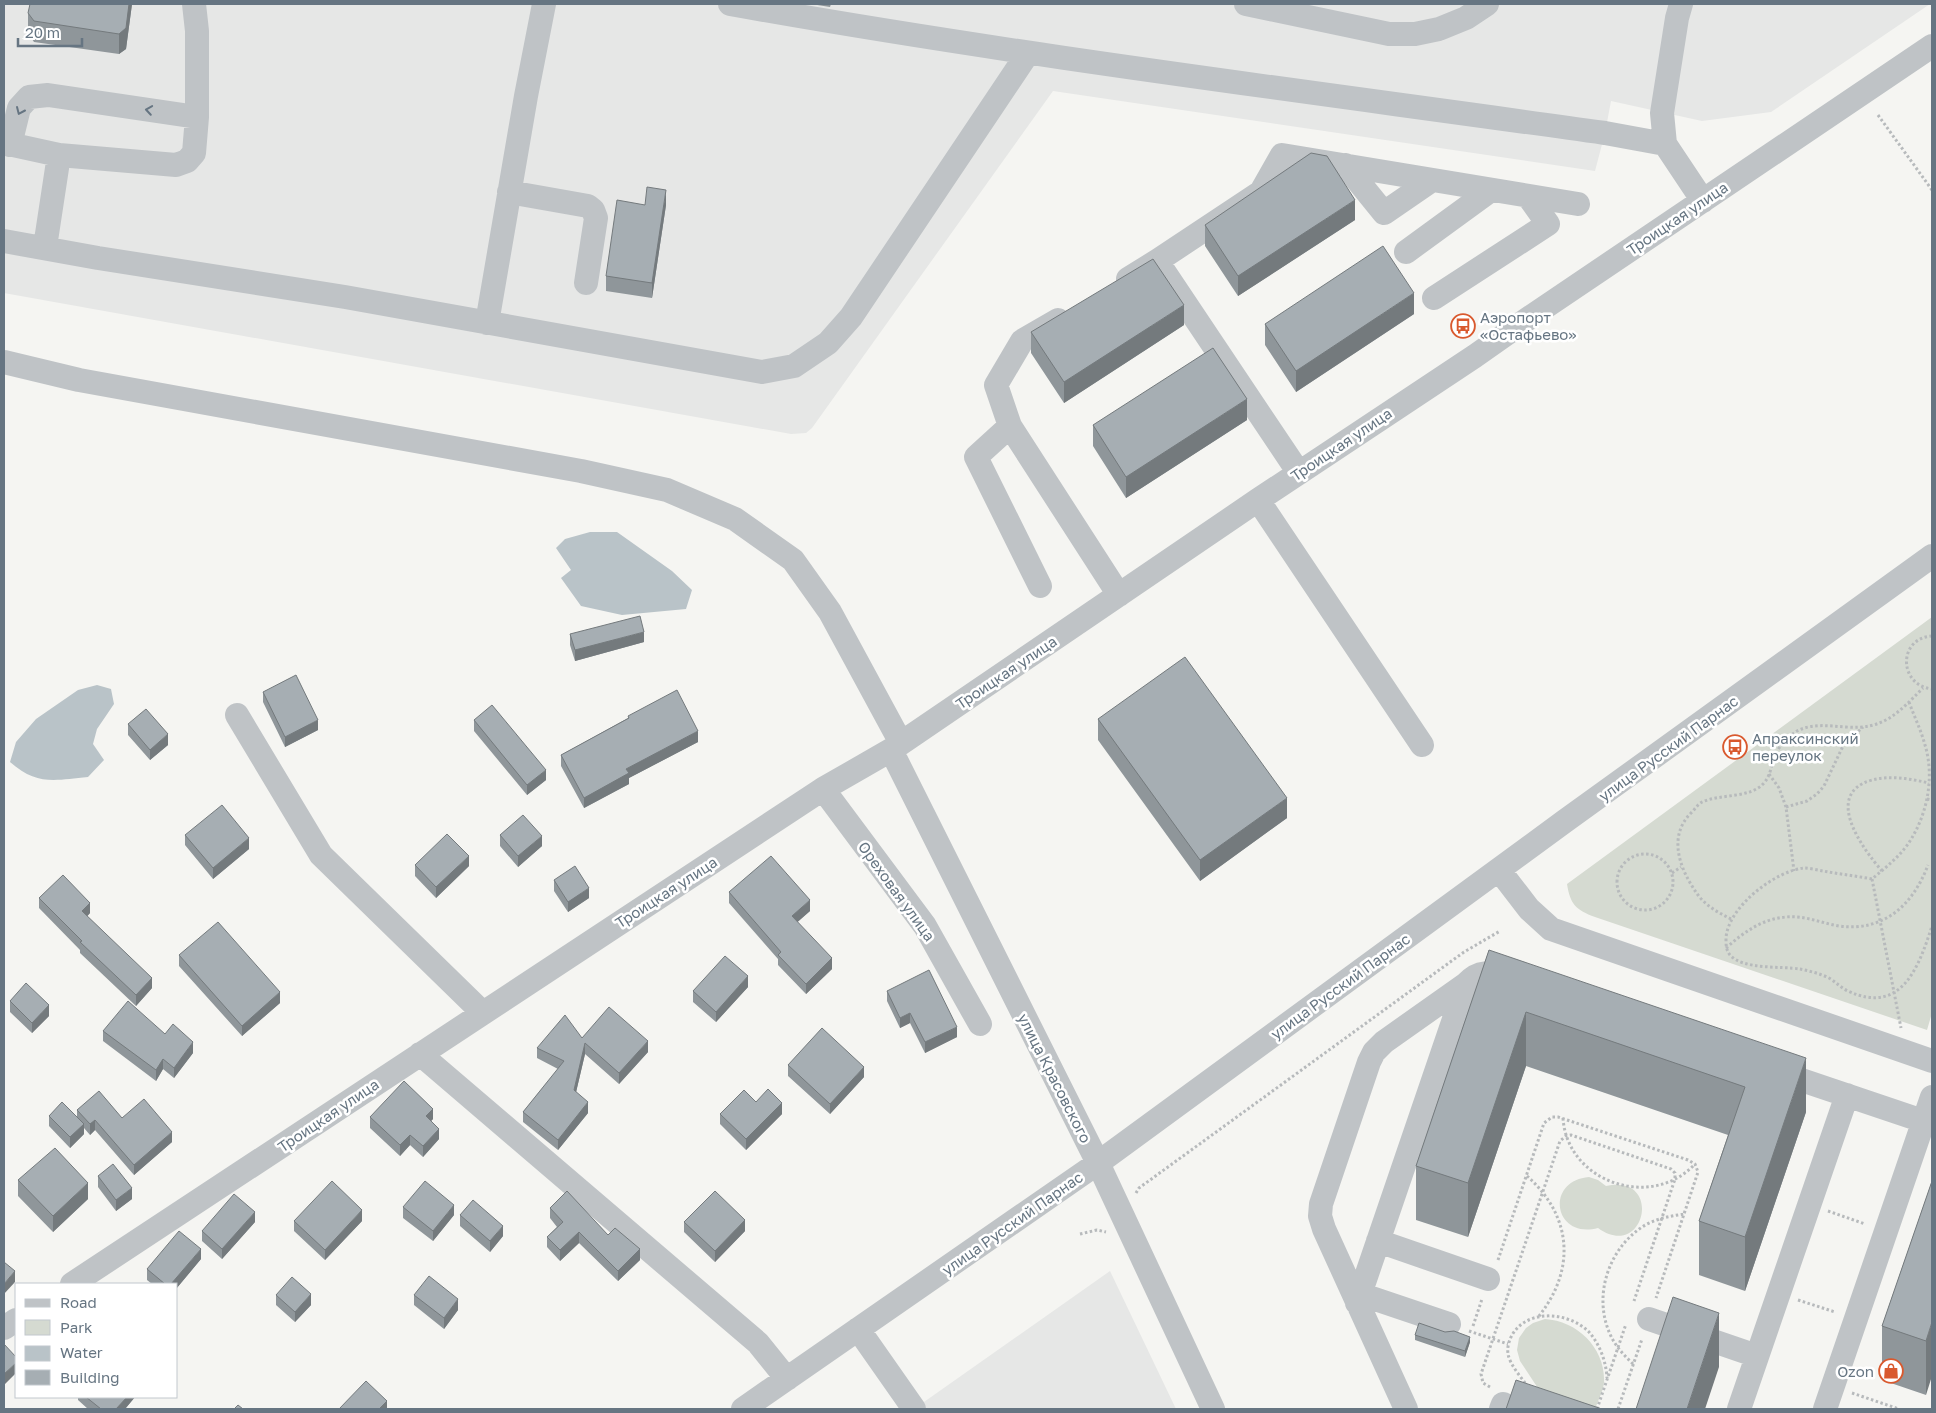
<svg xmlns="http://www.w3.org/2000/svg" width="1936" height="1413" viewBox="0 0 1936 1413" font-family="'Golos Text',sans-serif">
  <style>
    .built { fill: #e6e7e6 }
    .green { fill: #d5dad1 }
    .water { fill: #b9c3c8 }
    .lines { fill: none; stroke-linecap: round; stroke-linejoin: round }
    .path { stroke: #b7babc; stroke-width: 3; stroke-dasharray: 2.5 2.5; stroke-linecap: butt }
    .minor { stroke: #bfc3c6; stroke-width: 24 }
    .wall { fill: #8f969a }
    .shaded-wall { fill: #747a7d }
    .building { fill: #a6aeb3; stroke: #747a7d }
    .oneway { stroke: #667582 }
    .labels { text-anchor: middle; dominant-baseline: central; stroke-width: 5; stroke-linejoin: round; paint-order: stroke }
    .street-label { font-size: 15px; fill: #667582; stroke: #fff }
    .poi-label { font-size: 15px; fill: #667582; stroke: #fff; text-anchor: start }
  </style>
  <rect width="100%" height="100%" fill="#f5f5f2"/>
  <path class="built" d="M 4,4 L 1930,4 L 1771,112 L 1702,121 L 1611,101 L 1605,133 L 1595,171 L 1053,91 L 812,428 L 806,433 L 791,434 L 4,293 Z
    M 1110,1271 L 1176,1409 L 914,1409 Z"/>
  <path class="green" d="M 1932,617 L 1932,1013 L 1927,1030 L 1595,917 C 1576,910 1570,904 1567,884 Z
    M 1589,1177 L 1598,1180 L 1606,1186 C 1664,1173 1645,1262 1598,1228 C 1554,1240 1544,1181 1589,1177 Z
    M 1545,1319 C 1578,1321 1606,1349 1604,1383 C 1603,1391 1598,1401 1595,1409 L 1549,1405 L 1520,1361 L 1517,1350 L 1519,1338 L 1526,1328 L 1533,1323 Z"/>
  <path class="water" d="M 590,532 L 617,532 L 672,571 L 692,590 L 686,609 L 622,615 L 581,606 L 561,578 L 571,570 L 556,548 L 565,539 Z
    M 97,685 L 111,689 L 114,704 L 97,729 L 93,744 L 104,760 L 88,777 C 55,780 37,786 10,762 L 16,742 L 36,719 L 78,690 Z"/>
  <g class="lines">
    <path class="path" d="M 1878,115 L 1932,190
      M 1932,636 C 1898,638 1898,685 1932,689
      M 1909,702 C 1914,716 1921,730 1925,745 C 1935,778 1927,816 1908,844 C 1898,858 1885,868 1872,879 C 1856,876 1839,874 1823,871 C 1817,870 1810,868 1804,868 C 1775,871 1728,907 1726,938 C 1726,945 1726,950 1730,955 C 1743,970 1782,966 1800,969 C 1810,971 1821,974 1829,978 C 1836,982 1841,988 1848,991 C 1902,1016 1919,966 1932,926
      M 1769,774 L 1779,788 L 1786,807 L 1794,871
      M 1927,799 L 1932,800
      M 1786,807 L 1807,801 L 1817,794 L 1824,786 L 1843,746 L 1863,727
      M1617 882a28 28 0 1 1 56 0a28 28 0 1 1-56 0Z
      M 1882,871 C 1863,849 1822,794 1872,780 C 1890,775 1911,779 1929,783
      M 1672,873 L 1681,867
      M 1872,879 L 1901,1028
      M 1731,919 C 1719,913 1706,906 1698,895 C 1680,870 1667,837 1691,813 C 1695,809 1698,804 1702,802 C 1720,794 1750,798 1763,784 C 1770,777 1771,768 1773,760 C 1777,748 1787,737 1797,731 C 1813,723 1829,726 1846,727 C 1884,730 1898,713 1923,688
      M 1726,948 C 1744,932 1762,919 1786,917 C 1804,915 1821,923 1839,926 C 1884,932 1913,905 1928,865
      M 1563,1118 C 1567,1182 1651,1211 1695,1164
      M 1527,1176 C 1572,1216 1576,1269 1539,1316
      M 1136,1193 L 1139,1188 L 1464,952 L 1500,931
      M 1828,1211 L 1865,1224
      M 1080,1234 L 1097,1230 L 1106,1232
      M 1498,1260 L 1544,1123 L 1552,1117 L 1558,1117 L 1688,1160 L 1695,1164 L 1698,1172 L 1656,1298
      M 1798,1300 L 1835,1312
      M 1473,1326 L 1482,1299
      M 1469,1331 L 1508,1344
      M 1633,1364 C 1624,1355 1615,1346 1610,1334 C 1592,1294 1610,1245 1647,1224 C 1659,1218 1671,1216 1684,1214
      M 1490,1387 L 1483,1383 L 1481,1374 L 1560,1141 L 1566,1136 L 1571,1135 L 1671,1169 L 1675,1173 L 1675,1179 L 1634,1301
      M 1528,1387 C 1521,1377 1510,1365 1508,1354 C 1507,1347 1509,1341 1512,1335 C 1528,1308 1569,1312 1589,1332 C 1600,1345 1606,1361 1607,1378
      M 1852,1393 L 1899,1409
      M 1597,1409 L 1626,1324
      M 1618,1409 L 1642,1339"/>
    <path class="minor" d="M 730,4 C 1020,56 1313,92 1605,133 L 1665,144 L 1703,201
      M 1246,4 L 1389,34 L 1415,34 L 1439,29 L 1466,18 L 1487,4
      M 4,143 L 59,155 L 176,165 L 187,161 L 194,153 L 197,117 L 197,31 L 194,4
      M 1665,144 L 1662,113 L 1677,18 L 1681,4
      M 10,145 L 19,108 L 29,97 L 48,95 L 197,117
      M 1345,165 L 1384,213 L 1432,180
      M 509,192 L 588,206 L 593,210 L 596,218 L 586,283
      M 4,241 L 98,258 L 345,297 L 762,372 L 794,366 L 828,343 L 851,317 L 1028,53
      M 45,247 L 59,155
      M 1406,252 L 1491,190
      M 1157,261 L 1261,192 L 1282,155 L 1578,204
      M 1128,279 L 1157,261 L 1299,473
      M 1434,298 L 1548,224 L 1528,196
      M 1058,320 L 1022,341 L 996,385 L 1010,426 L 1119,595
      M 487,323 L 526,96 L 544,4
      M 4,362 L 79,380 L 581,471 L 667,490 L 735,519 L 793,560 L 830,612 L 901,743
      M 1010,426 L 976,457 L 1040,586
      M 1258,500 L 1422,745
      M 237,715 L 321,855 L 483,1013
      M 891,750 L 1098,1163 L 1213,1409
      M 823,789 L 925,926 L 980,1024
      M 1499,870 L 1529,909 L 1551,929 L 1932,1061
      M 420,1054 L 758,1343 L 787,1379
      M 1775,1071 L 1932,1124
      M 1378,1241 L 1488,1279
      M 72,1284 L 823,789 L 891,750 L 1258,500 L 1475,356 L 1526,320 L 1932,46
      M 1360,1294 L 1449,1324
      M 1357,1303 L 1466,984 C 1482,967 1492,974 1512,980
      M 1649,1319 L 1757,1356
      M 4,1328 L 16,1320
      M 858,1329 L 914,1409
      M 743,1409 L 1098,1163 L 1565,821 L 1932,556
      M 1406,1409 L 1324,1229 L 1320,1216 L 1321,1204 L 1369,1062 L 1374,1052 L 1384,1042 L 1466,984
      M 1501,1409 L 1503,1404
      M 1739,1409 L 1847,1095
      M 1825,1409 L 1932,1097"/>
  </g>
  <path class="wall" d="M 132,4 L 126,49 L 119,54 L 34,42 L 28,33 L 28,13 Z
    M 811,4 L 831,4 L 830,7 Z
    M 645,205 L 666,205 L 652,298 L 606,291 L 606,276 Z
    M 1355,220 L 1238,296 L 1205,246 L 1205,225 Z
    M 1414,314 L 1296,392 L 1265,345 L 1265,324 Z
    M 1184,325 L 1064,403 L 1031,353 L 1031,332 Z
    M 1247,420 L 1126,498 L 1093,446 L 1093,425 Z
    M 570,634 L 644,642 L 575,661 L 570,645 Z
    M 263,692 L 318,730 L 285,747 L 263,702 Z
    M 628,716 L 698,742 L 629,778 L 629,784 L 584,808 L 561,766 L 561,755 L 628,718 Z
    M 1098,719 L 1287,818 L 1200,881 L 1098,740 Z
    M 474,720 L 546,780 L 527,795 L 474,731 Z
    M 128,724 L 168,745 L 150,760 L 128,735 Z
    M 185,835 L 249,849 L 213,879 L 185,845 Z
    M 500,835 L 542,846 L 518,867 L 500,846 Z
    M 415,865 L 469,866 L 436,898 L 415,876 Z
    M 554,880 L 589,898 L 568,912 L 554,891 Z
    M 729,892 L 810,911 L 797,922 L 832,969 L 806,994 L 778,965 L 778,959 L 729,903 Z
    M 39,898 L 90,913 L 87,916 L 152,988 L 136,1006 L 80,953 L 80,950 L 39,908 Z
    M 1489,950 L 1806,1112 L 1745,1291 L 1699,1275 L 1699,1221 L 1728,1135 L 1526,1066 L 1468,1237 L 1416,1220 L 1416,1166 Z
    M 179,955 L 280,1003 L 242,1036 L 179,966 Z
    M 748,987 L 716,1022 L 693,1002 L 693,991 Z
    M 887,991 L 957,1037 L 925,1053 L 910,1023 L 900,1028 L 887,1001 Z
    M 10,1001 L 49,1016 L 32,1033 L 10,1012 Z
    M 103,1031 L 165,1034 L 193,1053 L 174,1078 L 163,1069 L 156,1081 L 103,1041 Z
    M 582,1038 L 648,1052 L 619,1084 L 585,1054 L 576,1092 L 588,1113 L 558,1150 L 523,1122 L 523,1112 L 558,1069 L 537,1058 L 537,1048 Z
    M 788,1065 L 864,1077 L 830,1114 L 788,1076 Z
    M 756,1102 L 782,1114 L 746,1150 L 720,1124 L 720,1114 Z
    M 77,1110 L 122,1118 L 172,1142 L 134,1175 L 95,1130 L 90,1135 L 84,1128 L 84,1134 L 70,1148 L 49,1126 L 49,1116 L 77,1117 Z
    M 370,1117 L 433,1119 L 431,1121 L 439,1139 L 423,1157 L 410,1145 L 400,1156 L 370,1128 Z
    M 98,1176 L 132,1199 L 116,1211 L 98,1187 Z
    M 18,1180 L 88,1199 L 53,1232 L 18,1196 Z
    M 1932,1181 L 1926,1395 L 1882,1380 L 1882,1326 Z
    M 403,1207 L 454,1215 L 433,1241 L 403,1218 Z
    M 550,1208 L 608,1235 L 640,1260 L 618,1281 L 579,1243 L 560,1261 L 547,1247 L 547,1237 L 557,1227 L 550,1218 Z
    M 460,1215 L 503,1236 L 490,1252 L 460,1226 Z
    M 294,1221 L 362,1221 L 325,1260 L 294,1231 Z
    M 255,1222 L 222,1259 L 202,1241 L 202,1231 Z
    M 684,1222 L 745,1231 L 715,1262 L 684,1232 Z
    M 201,1259 L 176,1289 L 176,1284 L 152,1284 L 147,1280 L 147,1269 Z
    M 276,1295 L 311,1305 L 295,1322 L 276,1305 Z
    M 414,1295 L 458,1310 L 444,1329 L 414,1305 Z
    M 1415,1335 L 1470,1342 L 1465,1357 L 1415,1340 Z
    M 78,1397 L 135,1397 L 125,1409 L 88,1409 L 78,1400 Z"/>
  <path class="shaded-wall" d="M 129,4 L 132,4 L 126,49 L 119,54 L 119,34 Z
    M 666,190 L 666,205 L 652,298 L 652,283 Z
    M 1355,200 L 1355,220 L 1238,296 L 1238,276 Z
    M 1414,293 L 1414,314 L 1296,392 L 1296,371 Z
    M 1184,305 L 1184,325 L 1064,403 L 1064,382 Z
    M 1247,399 L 1247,420 L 1126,498 L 1126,477 Z
    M 644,632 L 644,642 L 575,661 L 575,650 Z
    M 318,720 L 318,730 L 285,747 L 285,737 Z
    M 698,731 L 698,742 L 629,778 L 629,784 L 584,808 L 584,798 L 626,769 Z
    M 168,734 L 168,745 L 150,760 L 150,750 Z
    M 546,770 L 546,780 L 527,795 L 527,785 Z
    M 1287,798 L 1287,818 L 1200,881 L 1200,860 Z
    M 542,836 L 542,846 L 518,867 L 518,856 Z
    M 249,838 L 249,849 L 213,879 L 213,868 Z
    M 469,856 L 469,866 L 436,898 L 436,887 Z
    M 589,888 L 589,898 L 568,912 L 568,902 Z
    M 810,900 L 810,911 L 792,927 L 792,916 Z
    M 90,903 L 90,913 L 82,922 L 82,911 Z
    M 832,958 L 832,969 L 806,994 L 806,984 Z
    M 748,976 L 748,987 L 716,1022 L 716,1012 Z
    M 152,978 L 152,988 L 136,1006 L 136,995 Z
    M 280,992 L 280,1003 L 242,1036 L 242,1026 Z
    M 49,1005 L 49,1016 L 32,1033 L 32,1023 Z
    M 1526,1012 L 1526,1066 L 1468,1237 L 1468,1183 Z
    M 910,1013 L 910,1023 L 900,1028 L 900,1018 Z
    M 957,1027 L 957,1037 L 925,1053 L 925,1042 Z
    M 648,1041 L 648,1052 L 619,1084 L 619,1073 Z
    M 193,1042 L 193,1053 L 174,1078 L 174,1068 Z
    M 585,1043 L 585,1054 L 574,1101 L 574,1090 Z
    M 1806,1058 L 1806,1112 L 1745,1291 L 1745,1237 Z
    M 163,1059 L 163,1069 L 156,1081 L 156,1070 Z
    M 864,1067 L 864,1077 L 830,1114 L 830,1104 Z
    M 588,1102 L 588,1113 L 558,1150 L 558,1140 Z
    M 782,1103 L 782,1114 L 746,1150 L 746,1139 Z
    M 433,1109 L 433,1119 L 426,1126 L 426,1116 Z
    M 95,1120 L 95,1130 L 90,1135 L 90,1124 Z
    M 84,1124 L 84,1134 L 70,1148 L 70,1137 Z
    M 439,1129 L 439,1139 L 423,1157 L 423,1146 Z
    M 172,1132 L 172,1142 L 134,1175 L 134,1165 Z
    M 410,1135 L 410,1145 L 400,1156 L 400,1145 Z
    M 88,1183 L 88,1199 L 53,1232 L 53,1216 Z
    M 132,1188 L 132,1199 L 116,1211 L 116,1200 Z
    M 454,1205 L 454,1215 L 433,1241 L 433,1231 Z
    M 362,1210 L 362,1221 L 325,1260 L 325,1250 Z
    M 255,1212 L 255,1222 L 222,1259 L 222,1249 Z
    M 745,1220 L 745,1231 L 715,1262 L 715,1251 Z
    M 503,1226 L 503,1236 L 490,1252 L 490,1241 Z
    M 579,1232 L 579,1243 L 560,1261 L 560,1250 Z
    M 201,1249 L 201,1259 L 176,1289 L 176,1284 L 171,1284 Z
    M 640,1249 L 640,1260 L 618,1281 L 618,1271 Z
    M 15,1271 L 15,1282 L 4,1294 L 4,1284 Z
    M 311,1294 L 311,1305 L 295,1322 L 295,1312 Z
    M 458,1299 L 458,1310 L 444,1329 L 444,1318 Z
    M 1719,1313 L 1719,1367 L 1705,1409 L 1687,1409 Z
    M 1932,1322 L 1932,1376 L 1926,1395 L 1926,1341 Z
    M 1470,1337 L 1470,1342 L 1465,1357 L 1465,1351 Z
    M 16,1363 L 16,1373 L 4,1385 L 4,1374 Z
    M 127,1397 L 135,1397 L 125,1409 L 116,1409 Z
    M 387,1401 L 387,1409 L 379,1409 Z"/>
  <path class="building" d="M 30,4 L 129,4 L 126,28 L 119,34 L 34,21 L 28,13 Z
    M 1311,153 L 1327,156 L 1355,200 L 1238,276 L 1205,225 Z
    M 647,187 L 666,190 L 652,283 L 606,276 L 617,200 L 645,205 Z
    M 1383,246 L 1414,293 L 1296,371 L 1265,324 Z
    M 1153,259 L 1184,305 L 1064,382 L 1031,332 Z
    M 1213,348 L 1247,399 L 1126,477 L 1093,425 Z
    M 640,616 L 644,632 L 575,650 L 570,634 Z
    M 1185,657 L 1287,798 L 1200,860 L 1098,719 Z
    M 296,675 L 318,720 L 285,737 L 263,692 Z
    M 677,690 L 698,731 L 626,769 L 629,773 L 584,798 L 561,755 L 629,718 L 628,716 Z
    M 492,705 L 546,770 L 527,785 L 474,720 Z
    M 146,709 L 168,734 L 150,750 L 128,724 Z
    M 222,805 L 249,838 L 213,868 L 185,835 Z
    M 523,815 L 542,836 L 518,856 L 500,835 Z
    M 447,834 L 469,856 L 436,887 L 415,865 Z
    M 771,856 L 810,900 L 792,916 L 832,958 L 806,984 L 778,955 L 781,952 L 729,892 Z
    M 575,866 L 589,888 L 568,902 L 554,880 Z
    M 63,875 L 90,903 L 82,911 L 152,978 L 136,995 L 80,942 L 82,941 L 39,898 Z
    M 218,922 L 280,992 L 242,1026 L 179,955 Z
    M 1489,950 L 1806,1058 L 1745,1237 L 1699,1221 L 1745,1087 L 1526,1012 L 1468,1183 L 1416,1166 Z
    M 725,956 L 748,976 L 716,1012 L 693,991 Z
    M 929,970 L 957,1027 L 925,1042 L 910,1013 L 900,1018 L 887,991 Z
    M 26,983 L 49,1005 L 32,1023 L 10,1001 Z
    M 128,1001 L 165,1034 L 173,1024 L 193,1042 L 174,1068 L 163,1059 L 156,1070 L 103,1031 Z
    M 609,1007 L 648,1041 L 619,1073 L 585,1043 L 574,1090 L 588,1102 L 558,1140 L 523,1112 L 564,1061 L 537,1048 L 565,1015 L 582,1038 Z
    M 822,1028 L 864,1067 L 830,1104 L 788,1065 Z
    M 404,1081 L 433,1109 L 426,1116 L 439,1129 L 423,1146 L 410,1135 L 400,1145 L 370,1117 Z
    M 768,1089 L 782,1103 L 746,1139 L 720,1114 L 744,1090 L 756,1102 Z
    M 99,1091 L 122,1118 L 144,1099 L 172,1132 L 134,1165 L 95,1120 L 90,1124 L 77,1110 Z
    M 62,1102 L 84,1124 L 70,1137 L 49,1116 Z
    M 55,1148 L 88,1183 L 53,1216 L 18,1180 Z
    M 113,1164 L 132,1188 L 116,1200 L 98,1176 Z
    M 332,1181 L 362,1210 L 325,1250 L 294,1221 Z
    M 425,1181 L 454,1205 L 433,1231 L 403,1207 Z
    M 1932,1181 L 1932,1322 L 1926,1341 L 1882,1326 Z
    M 567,1191 L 608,1235 L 615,1228 L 640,1249 L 618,1271 L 579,1232 L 560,1250 L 547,1237 L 563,1222 L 550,1208 Z
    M 715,1191 L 745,1220 L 715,1251 L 684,1222 Z
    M 234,1194 L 255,1212 L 222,1249 L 202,1231 Z
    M 473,1200 L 503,1226 L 490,1241 L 460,1215 Z
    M 179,1231 L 201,1249 L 171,1284 L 165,1284 L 147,1269 Z
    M 4,1262 L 15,1271 L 4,1284 Z
    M 429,1276 L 458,1299 L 444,1318 L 414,1295 Z
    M 292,1277 L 311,1294 L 295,1312 L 276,1295 Z
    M 1673,1297 L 1719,1313 L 1687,1409 L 1636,1409 Z
    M 1419,1323 L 1445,1332 L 1454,1331 L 1470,1337 L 1465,1351 L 1415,1335 Z
    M 4,1344 L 16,1357 L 16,1363 L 4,1374 Z
    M 1516,1380 L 1602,1409 L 1506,1409 Z
    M 366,1381 L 387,1401 L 379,1409 L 339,1409 Z
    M 86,1397 L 127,1397 L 116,1409 L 101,1409 Z
    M 238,1405 L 243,1409 L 234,1409 Z"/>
  <defs><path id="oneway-chevron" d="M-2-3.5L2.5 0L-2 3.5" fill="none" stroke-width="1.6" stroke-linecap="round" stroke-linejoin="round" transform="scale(1.25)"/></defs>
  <g class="oneway">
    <use href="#oneway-chevron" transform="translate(149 110) rotate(-171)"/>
    <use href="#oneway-chevron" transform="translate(20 111) rotate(114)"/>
  </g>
  <defs>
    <g id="bus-ring" transform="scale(1.25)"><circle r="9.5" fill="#fff" stroke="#d9592e" stroke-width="1.5"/><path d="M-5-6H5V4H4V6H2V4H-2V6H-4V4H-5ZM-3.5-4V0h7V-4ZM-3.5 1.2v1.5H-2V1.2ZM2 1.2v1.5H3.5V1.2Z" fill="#d9592e"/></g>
    <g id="shop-ring" transform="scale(1.25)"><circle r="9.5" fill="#fff" stroke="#d9592e" stroke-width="1.5"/><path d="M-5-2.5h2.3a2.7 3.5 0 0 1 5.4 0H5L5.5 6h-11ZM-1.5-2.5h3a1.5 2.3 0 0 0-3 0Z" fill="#d9592e"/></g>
  </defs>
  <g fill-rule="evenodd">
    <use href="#bus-ring" x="1463" y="326"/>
    <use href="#bus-ring" x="1735" y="747"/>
    <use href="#shop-ring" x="1891" y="1371"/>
  </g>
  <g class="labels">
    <g class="street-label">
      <text transform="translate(1677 218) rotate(-34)">Троицкая улица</text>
      <text transform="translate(1341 444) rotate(-34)">Троицкая улица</text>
      <text transform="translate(1006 672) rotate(-34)">Троицкая улица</text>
      <text transform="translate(1668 748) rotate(-36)">улица Русский Парнас</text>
      <text transform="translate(897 891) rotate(54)">Ореховая улица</text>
      <text transform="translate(666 892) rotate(-33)">Троицкая улица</text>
      <text transform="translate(1340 986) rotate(-36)">улица Русский Парнас</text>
      <text transform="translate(1055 1078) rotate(63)">улица Красовского</text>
      <text transform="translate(328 1115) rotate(-34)">Троицкая улица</text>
      <text transform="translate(1012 1223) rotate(-35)">улица Русский Парнас</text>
    </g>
    <g class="poi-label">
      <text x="1480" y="317">Аэропорт<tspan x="1480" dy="17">«Остафьево»</tspan></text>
      <text x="1752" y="738">Апраксинский<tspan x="1752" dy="17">переулок</tspan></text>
      <text x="1874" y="1371" text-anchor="end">Ozon</text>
    </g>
  </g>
  <rect width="1936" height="1413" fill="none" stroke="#667582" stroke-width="10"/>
  <rect x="15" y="1283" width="162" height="115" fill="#ffffff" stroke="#c2c8cd"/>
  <rect x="25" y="1299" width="25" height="8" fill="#bfc3c6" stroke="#c2c8cd"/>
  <text x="60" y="1308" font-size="15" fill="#667582">Road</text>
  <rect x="25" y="1320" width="25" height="15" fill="#d5dad1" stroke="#c2c8cd"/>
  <text x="60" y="1333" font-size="15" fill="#667582">Park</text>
  <rect x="25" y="1346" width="25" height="15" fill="#b9c3c8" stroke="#c2c8cd"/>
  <text x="60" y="1358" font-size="15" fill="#667582">Water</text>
  <rect x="25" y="1370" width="25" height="15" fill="#a6aeb3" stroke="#c2c8cd"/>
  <text x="60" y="1383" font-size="15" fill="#667582">Building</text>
  <path d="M18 38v8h64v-8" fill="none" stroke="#667582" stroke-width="2.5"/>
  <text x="25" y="38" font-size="15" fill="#667582" stroke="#ffffff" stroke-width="4" paint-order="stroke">20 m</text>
</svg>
